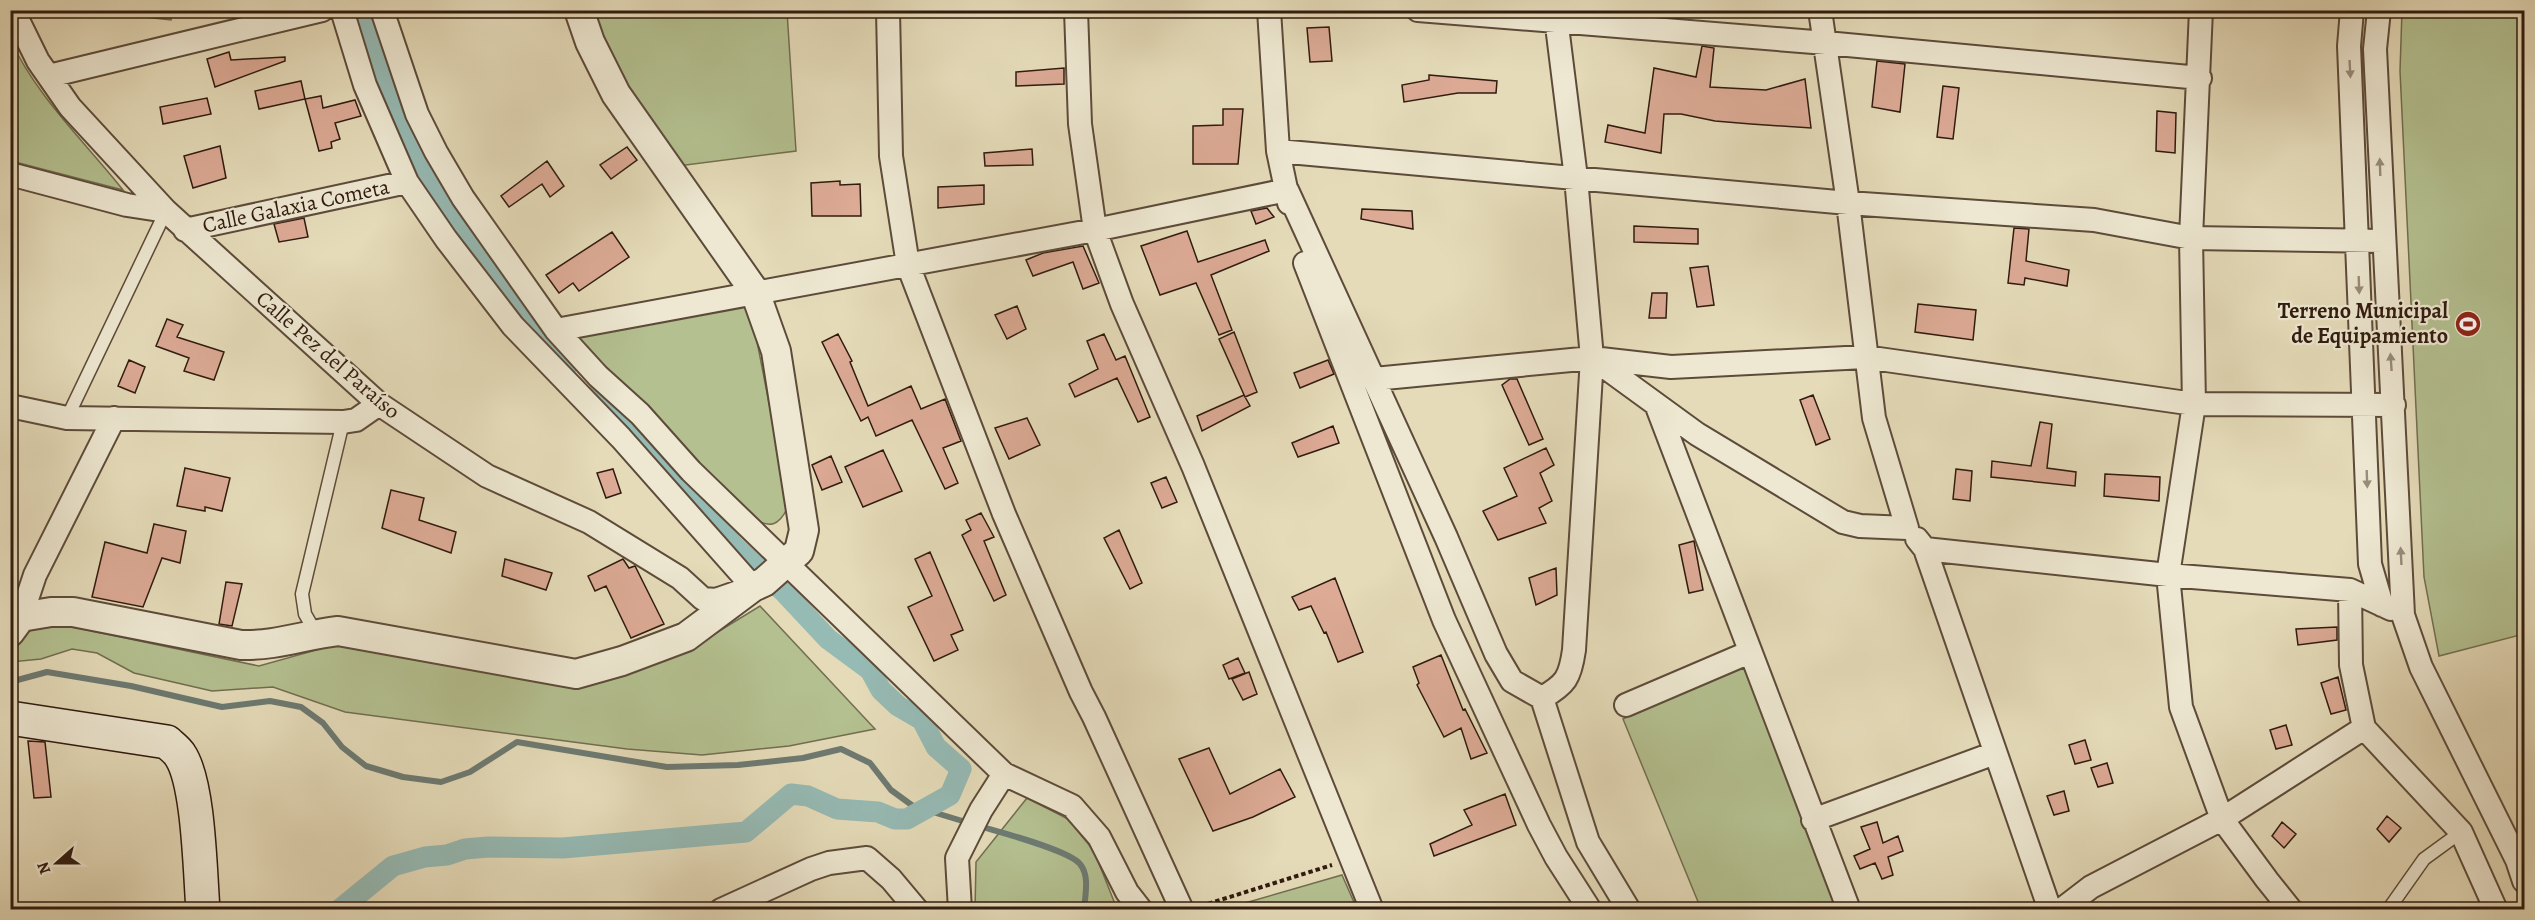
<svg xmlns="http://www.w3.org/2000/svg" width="2535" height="920" viewBox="0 0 2535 920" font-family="Alegreya,serif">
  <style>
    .green { fill: #b4c090; stroke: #726e50; stroke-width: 1.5 }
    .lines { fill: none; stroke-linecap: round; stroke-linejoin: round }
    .stream { stroke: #6d7a72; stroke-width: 6 }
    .canal { stroke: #96bab4; stroke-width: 21 }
    .building { fill: #dcaa95; stroke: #301b0f; stroke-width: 1.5 }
    .service-casing { stroke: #5d4b3a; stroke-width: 15 }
    .minor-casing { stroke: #5d4b3a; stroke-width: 26 }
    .tertiary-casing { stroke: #5d4b3a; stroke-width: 32 }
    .secondary-casing { stroke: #301b0f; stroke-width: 36 }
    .path { stroke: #301b0f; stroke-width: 4; stroke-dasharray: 4.5 3; stroke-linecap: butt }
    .service { stroke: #eee8d2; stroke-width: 12 }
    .minor { stroke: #eee8d2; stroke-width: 22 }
    .tertiary { stroke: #eee8d2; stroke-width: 28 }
    .secondary { stroke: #eee8d2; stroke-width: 33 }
    .oneway { fill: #988c7a }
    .labels { text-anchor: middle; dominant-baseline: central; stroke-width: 4.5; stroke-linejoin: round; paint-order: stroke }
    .street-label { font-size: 22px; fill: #301b0f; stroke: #eee8d2 }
    .poi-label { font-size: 22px; font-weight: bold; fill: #301b0f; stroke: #eee8d2; text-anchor: end }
  </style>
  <rect width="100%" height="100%" fill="#e5dbb9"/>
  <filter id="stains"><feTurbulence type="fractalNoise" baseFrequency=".00333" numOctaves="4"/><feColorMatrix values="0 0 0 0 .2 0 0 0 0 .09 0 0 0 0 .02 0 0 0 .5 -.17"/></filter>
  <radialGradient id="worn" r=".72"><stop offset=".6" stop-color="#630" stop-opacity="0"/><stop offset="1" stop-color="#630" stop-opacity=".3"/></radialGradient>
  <path class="green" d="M 2402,10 L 2524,11 L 2524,634 L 2439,656 L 2424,577 L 2400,71 Z
    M 117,11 L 117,10 L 172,11 L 171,20 L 117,14 Z
    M 589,11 L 787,11 L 796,151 L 678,166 L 621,80 Z
    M 10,39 C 36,96 84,141 123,190 L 11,161 Z
    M 741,303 L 750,306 L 789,505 C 779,527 770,529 750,517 L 581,345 L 580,333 Z
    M 760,606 L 875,729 L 789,746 L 702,755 L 627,749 L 345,712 L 273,687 L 212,691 L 134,673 L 97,653 L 72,649 L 41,659 L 11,662 L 23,634 L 40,626 L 73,627 L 259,666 L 334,645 L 577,687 L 690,649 Z
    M 1747,662 L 1837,909 L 1701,909 L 1623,719 Z
    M 1027,798 L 1068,819 L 1094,851 L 1117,909 L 975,910 L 976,862 Z
    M 1342,875 L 1357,909 L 1224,909 Z"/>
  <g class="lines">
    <path class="stream" d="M 10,682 L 47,672 L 131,686 L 222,707 L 270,701 L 301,707 L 323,723 L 342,747 L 366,766 L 403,777 L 441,782 L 470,772 L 517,742 L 667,767 L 738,765 L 803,758 L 841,749 L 870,763 L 891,790 L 913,806 L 969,823
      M 979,826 C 999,832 1069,850 1080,864 C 1090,876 1085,895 1084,910"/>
    <path class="canal" d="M 361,10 L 397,123 L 428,183 L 483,257 L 502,288 L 566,368
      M 339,910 L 393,866 L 425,857 L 447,855 L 465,849 L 488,847 L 563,848 L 746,832 L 791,794 L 808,796 L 837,809 L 878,812 L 895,819 L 907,819 L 950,795 L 961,769 L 936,747 L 922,720 L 898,706 L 881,690 L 870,670 L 828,639 L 784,592 L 734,546 L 652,448 L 595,396"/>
  </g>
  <path class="building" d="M 1329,27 L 1332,61 L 1310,62 L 1307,28 Z
    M 1702,46 L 1714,48 L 1710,87 L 1766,90 L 1805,79 L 1811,128 L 1751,124 L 1715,121 L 1681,114 L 1664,114 L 1661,153 L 1605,142 L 1608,125 L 1645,133 L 1654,68 L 1696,77 Z
    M 229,52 L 231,60 L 285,57 L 285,61 L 215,87 L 207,59 Z
    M 1877,61 L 1905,64 L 1900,112 L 1872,107 Z
    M 1064,68 L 1064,84 L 1016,86 L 1016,72 Z
    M 1429,75 L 1497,81 L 1496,93 L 1458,93 L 1404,102 L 1402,85 L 1429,80 Z
    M 301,81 L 305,99 L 259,109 L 255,91 Z
    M 1943,86 L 1959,88 L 1953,139 L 1937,137 Z
    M 321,96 L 323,108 L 355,100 L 361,116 L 335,123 L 340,139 L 331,142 L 332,148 L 319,151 L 305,99 Z
    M 207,98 L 211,114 L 163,124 L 160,107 Z
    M 1223,109 L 1243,109 L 1238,164 L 1193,164 L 1193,126 L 1223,125 Z
    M 2157,111 L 2176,113 L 2175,153 L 2156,151 Z
    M 220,146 L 226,178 L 193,188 L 184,156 Z
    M 627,147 L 637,160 L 611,179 L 600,165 Z
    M 1032,149 L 1033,165 L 985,166 L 984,153 Z
    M 547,161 L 564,186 L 550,197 L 542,184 L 509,207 L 501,196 Z
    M 840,181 L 840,185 L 860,184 L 861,216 L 812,216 L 811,183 Z
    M 984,185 L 984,204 L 938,208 L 938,187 Z
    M 1267,208 L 1274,217 L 1256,224 L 1251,211 Z
    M 1362,209 L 1412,211 L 1413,229 L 1361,219 Z
    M 304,218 L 308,237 L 279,242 L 274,224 Z
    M 1634,226 L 1698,229 L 1698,244 L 1634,242 Z
    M 2014,228 L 2029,229 L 2026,261 L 2069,270 L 2067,286 L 2025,278 L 2024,285 L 2008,283 Z
    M 1187,231 L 1198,262 L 1265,240 L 1269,251 L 1211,275 L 1232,330 L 1219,335 L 1196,283 L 1160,295 L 1141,246 Z
    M 612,232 L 629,257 L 579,291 L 573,283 L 559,293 L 546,275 Z
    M 1083,246 L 1099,283 L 1083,289 L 1073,262 L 1033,276 L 1026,260 L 1043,253 Z
    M 1708,266 L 1714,305 L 1697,307 L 1690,268 Z
    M 1652,293 L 1667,293 L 1666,318 L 1649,318 Z
    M 1918,304 L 1976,310 L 1973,340 L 1915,332 Z
    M 1017,306 L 1026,329 L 1007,339 L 995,315 Z
    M 167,319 L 183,325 L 177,337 L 224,352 L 214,380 L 184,371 L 189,358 L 156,346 Z
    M 1234,332 L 1257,392 L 1245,397 L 1219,339 Z
    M 838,334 L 852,361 L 850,362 L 868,406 L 911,386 L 921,409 L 945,399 L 961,441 L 943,448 L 958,483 L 945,489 L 912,420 L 876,436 L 868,417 L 861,421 L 822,342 Z
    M 1104,334 L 1116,360 L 1125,356 L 1150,417 L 1138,422 L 1117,378 L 1075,397 L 1069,384 L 1098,369 L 1087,341 Z
    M 129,360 L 145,367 L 135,393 L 118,386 Z
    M 1328,360 L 1334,374 L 1300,388 L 1294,373 Z
    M 1510,379 L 1517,379 L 1543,439 L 1529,445 L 1502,385 Z
    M 1244,395 L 1250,406 L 1202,431 L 1197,416 Z
    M 1813,395 L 1830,439 L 1816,445 L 1800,400 Z
    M 1027,418 L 1040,445 L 1009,459 L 995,428 Z
    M 2040,422 L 2052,424 L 2047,468 L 2076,472 L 2075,486 L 1991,477 L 1992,461 L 2031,466 Z
    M 1333,426 L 1339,443 L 1298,457 L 1292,443 Z
    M 1546,448 L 1554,465 L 1540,473 L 1552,501 L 1539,508 L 1546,523 L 1498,540 L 1483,511 L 1517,496 L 1504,468 Z
    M 883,450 L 902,491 L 863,507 L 845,467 Z
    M 831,456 L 842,482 L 822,490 L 812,465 Z
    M 185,468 L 230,478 L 222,511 L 205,507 L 205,511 L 177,506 Z
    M 613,469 L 621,493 L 606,498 L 597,473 Z
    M 1956,469 L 1972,471 L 1970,501 L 1953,499 Z
    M 2105,474 L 2160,477 L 2159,501 L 2104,496 Z
    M 1166,477 L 1177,502 L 1162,508 L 1151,483 Z
    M 391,490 L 424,498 L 419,520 L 456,532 L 451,553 L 382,528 Z
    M 981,513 L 994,537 L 984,541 L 1006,595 L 994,601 L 962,535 L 971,530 L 966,520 Z
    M 154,524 L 186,531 L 180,563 L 162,558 L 143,607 L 92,597 L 105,542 L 147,553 Z
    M 1119,530 L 1142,583 L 1130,589 L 1104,538 Z
    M 1694,541 L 1703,590 L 1689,593 L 1679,545 Z
    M 930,552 L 963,630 L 951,635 L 958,650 L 934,661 L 908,607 L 932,596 L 915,559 Z
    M 505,559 L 552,573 L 546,590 L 502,576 Z
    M 623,559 L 629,568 L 635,566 L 664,624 L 631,638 L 606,586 L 595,591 L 588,576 Z
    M 1556,568 L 1557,595 L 1536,605 L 1529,578 Z
    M 1335,578 L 1363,652 L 1338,662 L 1326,632 L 1324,633 L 1311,606 L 1299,610 L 1292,597 Z
    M 226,582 L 242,584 L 232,626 L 219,624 Z
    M 2337,627 L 2337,640 L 2298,645 L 2296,629 Z
    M 1441,655 L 1463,710 L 1465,709 L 1487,753 L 1471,759 L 1461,728 L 1444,737 L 1417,685 L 1419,683 L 1413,667 Z
    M 1238,658 L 1245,673 L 1229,679 L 1223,665 Z
    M 1249,672 L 1257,694 L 1243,700 L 1232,679 Z
    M 2338,677 L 2346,710 L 2331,714 L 2321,683 Z
    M 2286,725 L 2292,745 L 2276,749 L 2270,730 Z
    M 2085,740 L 2091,760 L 2075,764 L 2069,745 Z
    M 28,741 L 45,742 L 51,797 L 34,798 Z
    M 1209,748 L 1230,794 L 1280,769 L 1295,797 L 1253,817 L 1213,831 L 1179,759 Z
    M 2107,763 L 2113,783 L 2098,787 L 2091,768 Z
    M 2064,791 L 2069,811 L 2054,815 L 2047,796 Z
    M 1505,794 L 1516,825 L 1434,856 L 1430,844 L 1472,825 L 1464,810 Z
    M 2387,816 L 2401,828 L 2389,842 L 2377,829 Z
    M 1877,822 L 1883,843 L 1898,836 L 1903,851 L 1888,857 L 1893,875 L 1882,879 L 1875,863 L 1860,869 L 1854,856 L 1870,849 L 1861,827 Z
    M 2282,822 L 2296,834 L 2284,848 L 2272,836 Z"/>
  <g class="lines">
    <g class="service-casing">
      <path id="service" d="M 67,418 L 166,211
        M 316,633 L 305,614 L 302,594 L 343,422
        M 2388,910 L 2424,859 L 2461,832"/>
    </g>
    <g class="minor-casing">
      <path id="minor" d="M 13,10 L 38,61 L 70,107 L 166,211 L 379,404 L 487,476 L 589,522 L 680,578 L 703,599 L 716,600 L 753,587 L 621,438 L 513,326 L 446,239 L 407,182 L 365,85 L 342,10
        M 382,10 L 417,114 L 436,152 L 463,198 L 556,330 L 598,376 L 640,414 L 691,471 L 1004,774 L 1072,806 L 1099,837 L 1127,892 L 1141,910
        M 888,10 L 891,156 L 908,265 L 1004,514 L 1081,692 L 1094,717 L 1182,910
        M 1076,10 L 1080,124 L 1095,230 L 1122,304 L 1193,466 L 1372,910
        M 1269,10 L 1278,151 L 1289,203
        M 1418,10 L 1826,43 L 2200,78
        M 2201,10 L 2191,238 L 2194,404 L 2168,575 L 2181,707 L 2222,819 L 2267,880 L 2291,910
        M 2352,10 L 2349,46 L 2370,564 L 2382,605
        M 2379,10 L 2375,49 L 2403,615 L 2421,667 L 2517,860 L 2524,881
        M 49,76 L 322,10
        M 1278,151 L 1848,203 L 2094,220 L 2191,238 L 2383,241
        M 10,174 L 127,205 L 166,211
        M 185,230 L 407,182
        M 1305,263 L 1444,620 L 1539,825 L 1556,857 L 1590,910
        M 556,330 L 1095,230 L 1287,190 L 1446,537 L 1496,654 L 1512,681 L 1542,698 C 1566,684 1570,678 1574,650 L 1592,358 L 1576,178 L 1555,10
        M 1594,359 L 1697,434 L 1843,522 L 1860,526 L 1907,528 L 1874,418 L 1848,203 L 1820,10
        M 1374,379 L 1592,358 L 1671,367 L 1865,357 L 2194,404 L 2394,405
        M 1656,404 L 1849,910
        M 10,406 L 67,418 L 343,422 L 356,420 L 379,404
        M 1917,539 L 1925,549 L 2050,910
        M 1925,549 L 2168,575 L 2350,590 L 2391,609
        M 2350,590 L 2351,665 L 2364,728 L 2461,832 L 2496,910
        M 10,622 L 21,617 L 35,575 L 114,418
        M 1542,698 L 1588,842 L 1629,910
        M 1626,705 L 1750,652
        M 1813,820 L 1995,753
        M 721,910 L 811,869 L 829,863 L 867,858 L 891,879 L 917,910
        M 960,910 L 957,858 L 981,810 L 1004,774
        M 2061,910 L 2091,887 L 2222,819 L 2364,728"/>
    </g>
    <g class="tertiary-casing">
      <path id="tertiary" d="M 10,632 L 21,617 L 51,612 L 73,612 L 241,645 C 276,646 304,635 338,631 L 576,674 L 622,661 L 686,637 L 753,587 L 764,582 L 799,551 L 804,530 L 776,351 L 755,292 L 616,94 L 590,42 L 579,10"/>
    </g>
    <g class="secondary-casing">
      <path id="secondary" d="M 10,718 L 167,742 C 171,746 177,750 180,755 C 199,783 200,873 203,910"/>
    </g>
    <path class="path" d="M 1201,906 L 1332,865"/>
    <use href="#service" class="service"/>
    <use href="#minor" class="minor"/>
    <use href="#tertiary" class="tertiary"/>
    <use href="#secondary" class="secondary"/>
  </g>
  <defs><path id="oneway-solid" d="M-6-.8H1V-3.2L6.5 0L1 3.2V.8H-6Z" transform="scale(1.5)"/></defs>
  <g class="oneway">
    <use href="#oneway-solid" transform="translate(2350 69) rotate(87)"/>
    <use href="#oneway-solid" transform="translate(2380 167) rotate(-92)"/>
    <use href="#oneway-solid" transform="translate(2359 285) rotate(88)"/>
    <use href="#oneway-solid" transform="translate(2391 362) rotate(-94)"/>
    <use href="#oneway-solid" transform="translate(2367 479) rotate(88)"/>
    <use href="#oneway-solid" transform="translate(2401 556) rotate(-93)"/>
  </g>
  <defs>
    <g id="stadium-disc" transform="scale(1.35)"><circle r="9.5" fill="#8f2418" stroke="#eee8d2"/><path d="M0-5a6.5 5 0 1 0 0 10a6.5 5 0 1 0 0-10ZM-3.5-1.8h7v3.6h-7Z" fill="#fff"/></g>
  </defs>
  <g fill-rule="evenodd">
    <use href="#stadium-disc" x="2468" y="324"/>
  </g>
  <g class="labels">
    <g class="street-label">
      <text transform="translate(296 206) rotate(-12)">Calle Galaxia Cometa</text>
      <text transform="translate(328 355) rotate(41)">Calle Pez del Paraíso</text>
    </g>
    <g class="poi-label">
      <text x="2448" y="311">Terreno Municipal<tspan x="2448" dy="25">de Equipamiento</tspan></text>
    </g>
  </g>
  <rect width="2535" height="920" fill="none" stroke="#e5dbb9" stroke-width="36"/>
  <rect x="12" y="12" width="2511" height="896" fill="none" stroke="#301b0f" stroke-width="3"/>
  <rect x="18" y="18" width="2499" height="884" fill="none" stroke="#301b0f" stroke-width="1.5"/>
  <g transform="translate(57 863) rotate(249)" stroke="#eee8d2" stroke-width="4.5" paint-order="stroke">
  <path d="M0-4.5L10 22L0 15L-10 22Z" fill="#301b0f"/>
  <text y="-9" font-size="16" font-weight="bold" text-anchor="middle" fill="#301b0f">N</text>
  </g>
  <rect width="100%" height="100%" filter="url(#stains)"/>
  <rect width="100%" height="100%" fill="url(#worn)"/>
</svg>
